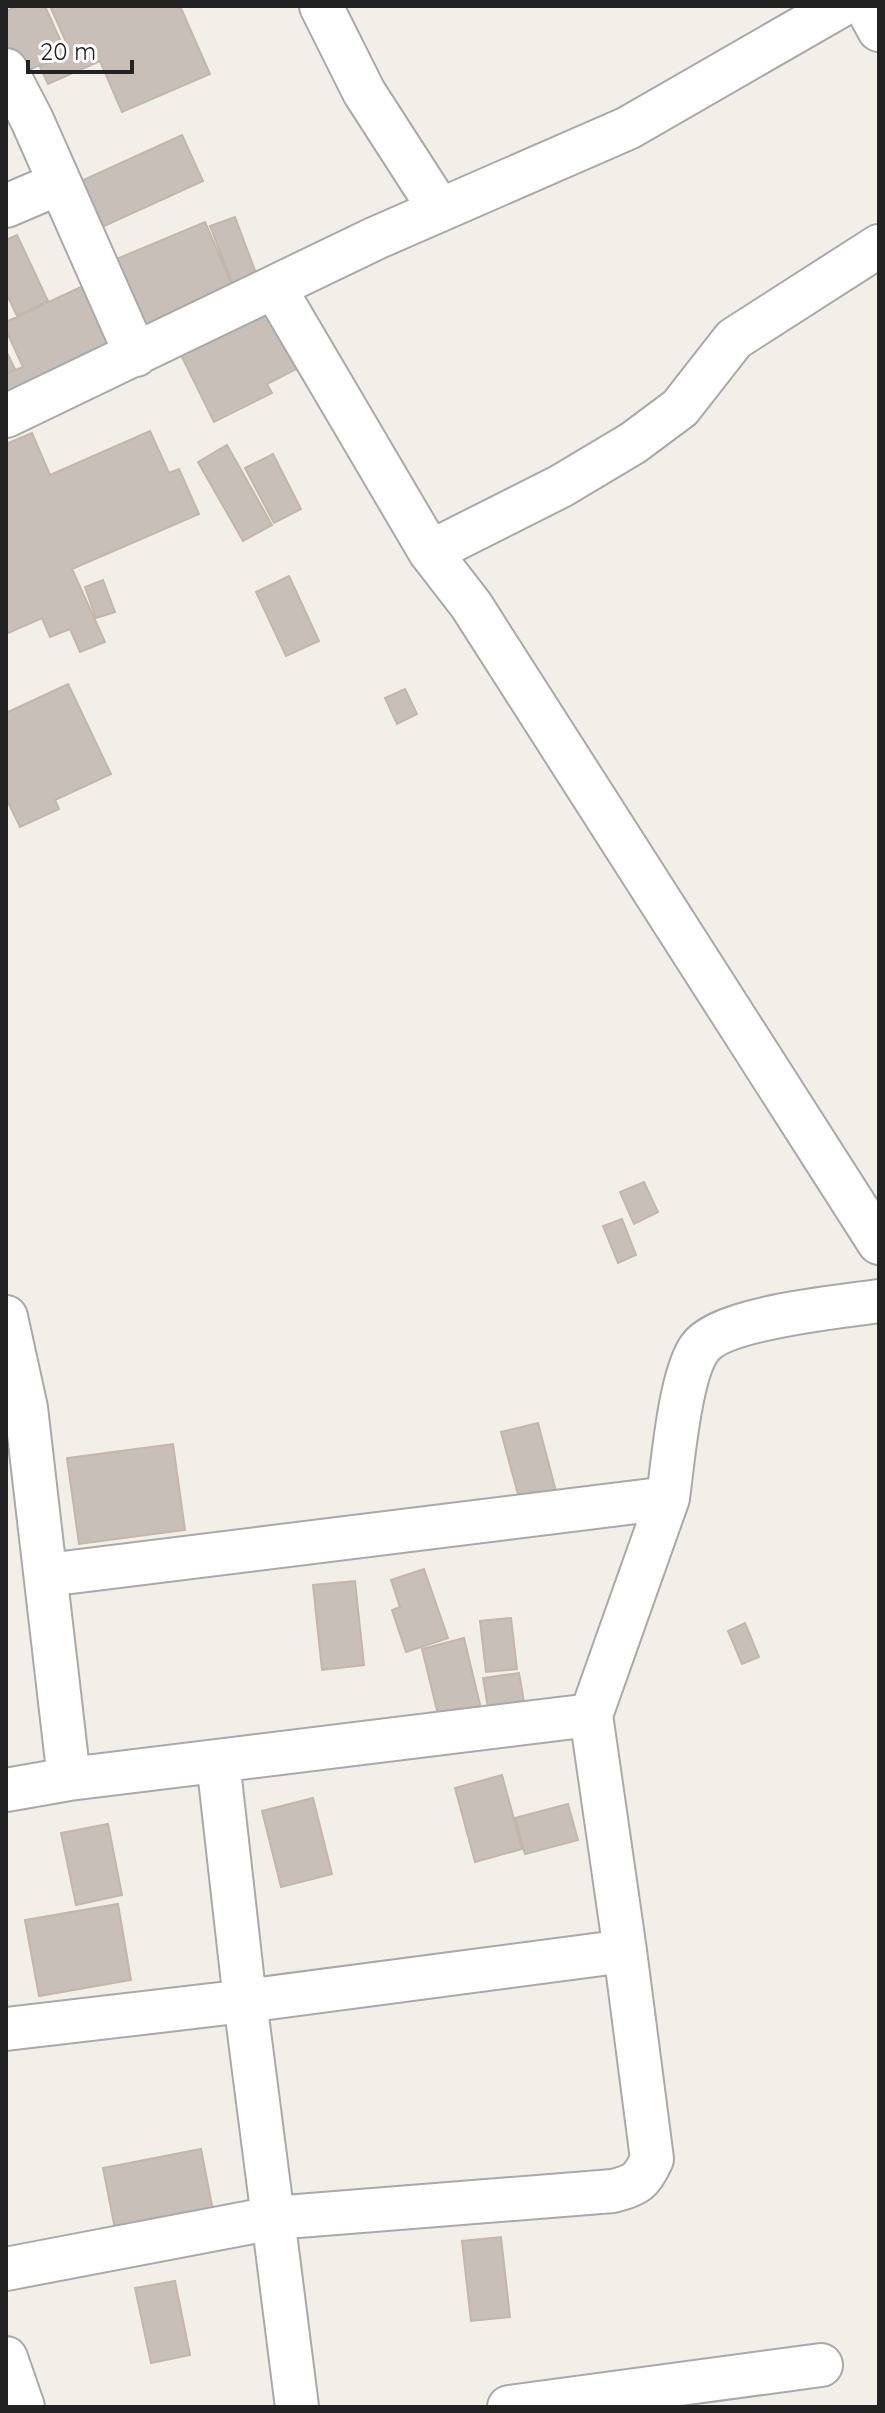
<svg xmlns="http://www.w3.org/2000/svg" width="885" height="2413" viewBox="0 0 885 2413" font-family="Quicksand,sans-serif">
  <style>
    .building { fill: #c7bfb8; stroke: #c4b6ab; stroke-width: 2 }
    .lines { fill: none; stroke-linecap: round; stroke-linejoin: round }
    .street-casing { stroke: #a9a9a9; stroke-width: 46 }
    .street { stroke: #fff; stroke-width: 42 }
  </style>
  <rect width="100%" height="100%" fill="#f2efe9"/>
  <path class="building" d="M 18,6 L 45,6 L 66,53 L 18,75 L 6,55 L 6,11 Z
    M 50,6 L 180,6 L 210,74 L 122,112 L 100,61 L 48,84 L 40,67 L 71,53 Z
    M 182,135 L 203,181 L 100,228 L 79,182 Z
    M 235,217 L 260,284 L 236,293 L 210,226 Z
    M 205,222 L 238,299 L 141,339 L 107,263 Z
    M 17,235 L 48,301 L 17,316 L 8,297 L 6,298 L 6,240 Z
    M 85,285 L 120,358 L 6,408 L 6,374 L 23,367 L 6,330 L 6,322 Z
    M 275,301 L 306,364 L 267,384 L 272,393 L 214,422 L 178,349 Z
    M 6,351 L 15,369 L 6,374 Z
    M 150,431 L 169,473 L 179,469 L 199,514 L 72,569 L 105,642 L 80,652 L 70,629 L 50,637 L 42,618 L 6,634 L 6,444 L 32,433 L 50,475 Z
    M 227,445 L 272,525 L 243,541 L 198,462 Z
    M 273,454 L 301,509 L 274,523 L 245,468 Z
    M 289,576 L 319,641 L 286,656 L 256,592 Z
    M 103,580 L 115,612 L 96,618 L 85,587 Z
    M 68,684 L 111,774 L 55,800 L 59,809 L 20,827 L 6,798 L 6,713 Z
    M 405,689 L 417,714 L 397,724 L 385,698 Z
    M 644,1182 L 658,1212 L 634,1224 L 620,1192 Z
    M 622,1219 L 636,1255 L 618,1263 L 603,1226 Z
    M 538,1423 L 558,1499 L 522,1509 L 501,1432 Z
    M 173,1444 L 185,1530 L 79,1544 L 67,1458 Z
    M 424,1569 L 448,1638 L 406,1652 L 392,1610 L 400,1607 L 391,1580 Z
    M 355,1581 L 364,1665 L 322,1670 L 313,1585 Z
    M 511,1618 L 517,1669 L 486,1672 L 480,1621 Z
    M 745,1623 L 759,1657 L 742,1664 L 728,1631 Z
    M 464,1638 L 483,1717 L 441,1727 L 422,1649 Z
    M 519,1673 L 524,1702 L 488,1708 L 483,1678 Z
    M 502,1775 L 522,1849 L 475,1862 L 455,1788 Z
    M 313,1798 L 332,1874 L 281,1887 L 262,1811 Z
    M 568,1804 L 578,1840 L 525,1854 L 515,1818 Z
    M 108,1824 L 122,1895 L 76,1905 L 61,1833 Z
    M 118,1904 L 131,1980 L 39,1996 L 25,1920 Z
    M 201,2149 L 216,2226 L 118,2244 L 103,2168 Z
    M 501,2237 L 510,2317 L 471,2321 L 462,2241 Z
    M 175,2281 L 190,2355 L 151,2363 L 135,2288 Z"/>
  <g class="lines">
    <g class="street-casing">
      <path id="street" d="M 321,6 L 364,92 L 440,210
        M 866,6 L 879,30
        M 6,70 L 32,120 L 136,355
        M 6,206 L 60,183
        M 274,287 L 430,552 L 471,605 L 879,1243
        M 6,416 L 376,238 L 628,128 L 840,6
        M 430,552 L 561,486 L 633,443 L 680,408 L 734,339 L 879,246
        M 6,1317 L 26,1408 L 69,1779 L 6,1790
        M 47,1575 L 668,1498 C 673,1461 680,1377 699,1349 C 720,1317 840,1307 879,1301
        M 218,1761 L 245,2001 L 625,1951 L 591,1715
        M 69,1779 L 591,1715 L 668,1498
        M 6,2029 L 245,2001 L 273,2218 L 613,2191 C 637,2185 642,2181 652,2159 L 625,1951
        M 6,2269 L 273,2218 L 297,2407
        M 6,2358 L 23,2407
        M 509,2407 L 821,2365"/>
    </g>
    <use href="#street" class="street"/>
  </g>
  <rect width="885" height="2413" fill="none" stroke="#222222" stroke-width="16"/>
  <path d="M28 60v12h104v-12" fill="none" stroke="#222222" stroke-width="4"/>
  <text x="40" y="60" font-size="24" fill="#222222" stroke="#ffffff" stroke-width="6" paint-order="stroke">20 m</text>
</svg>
